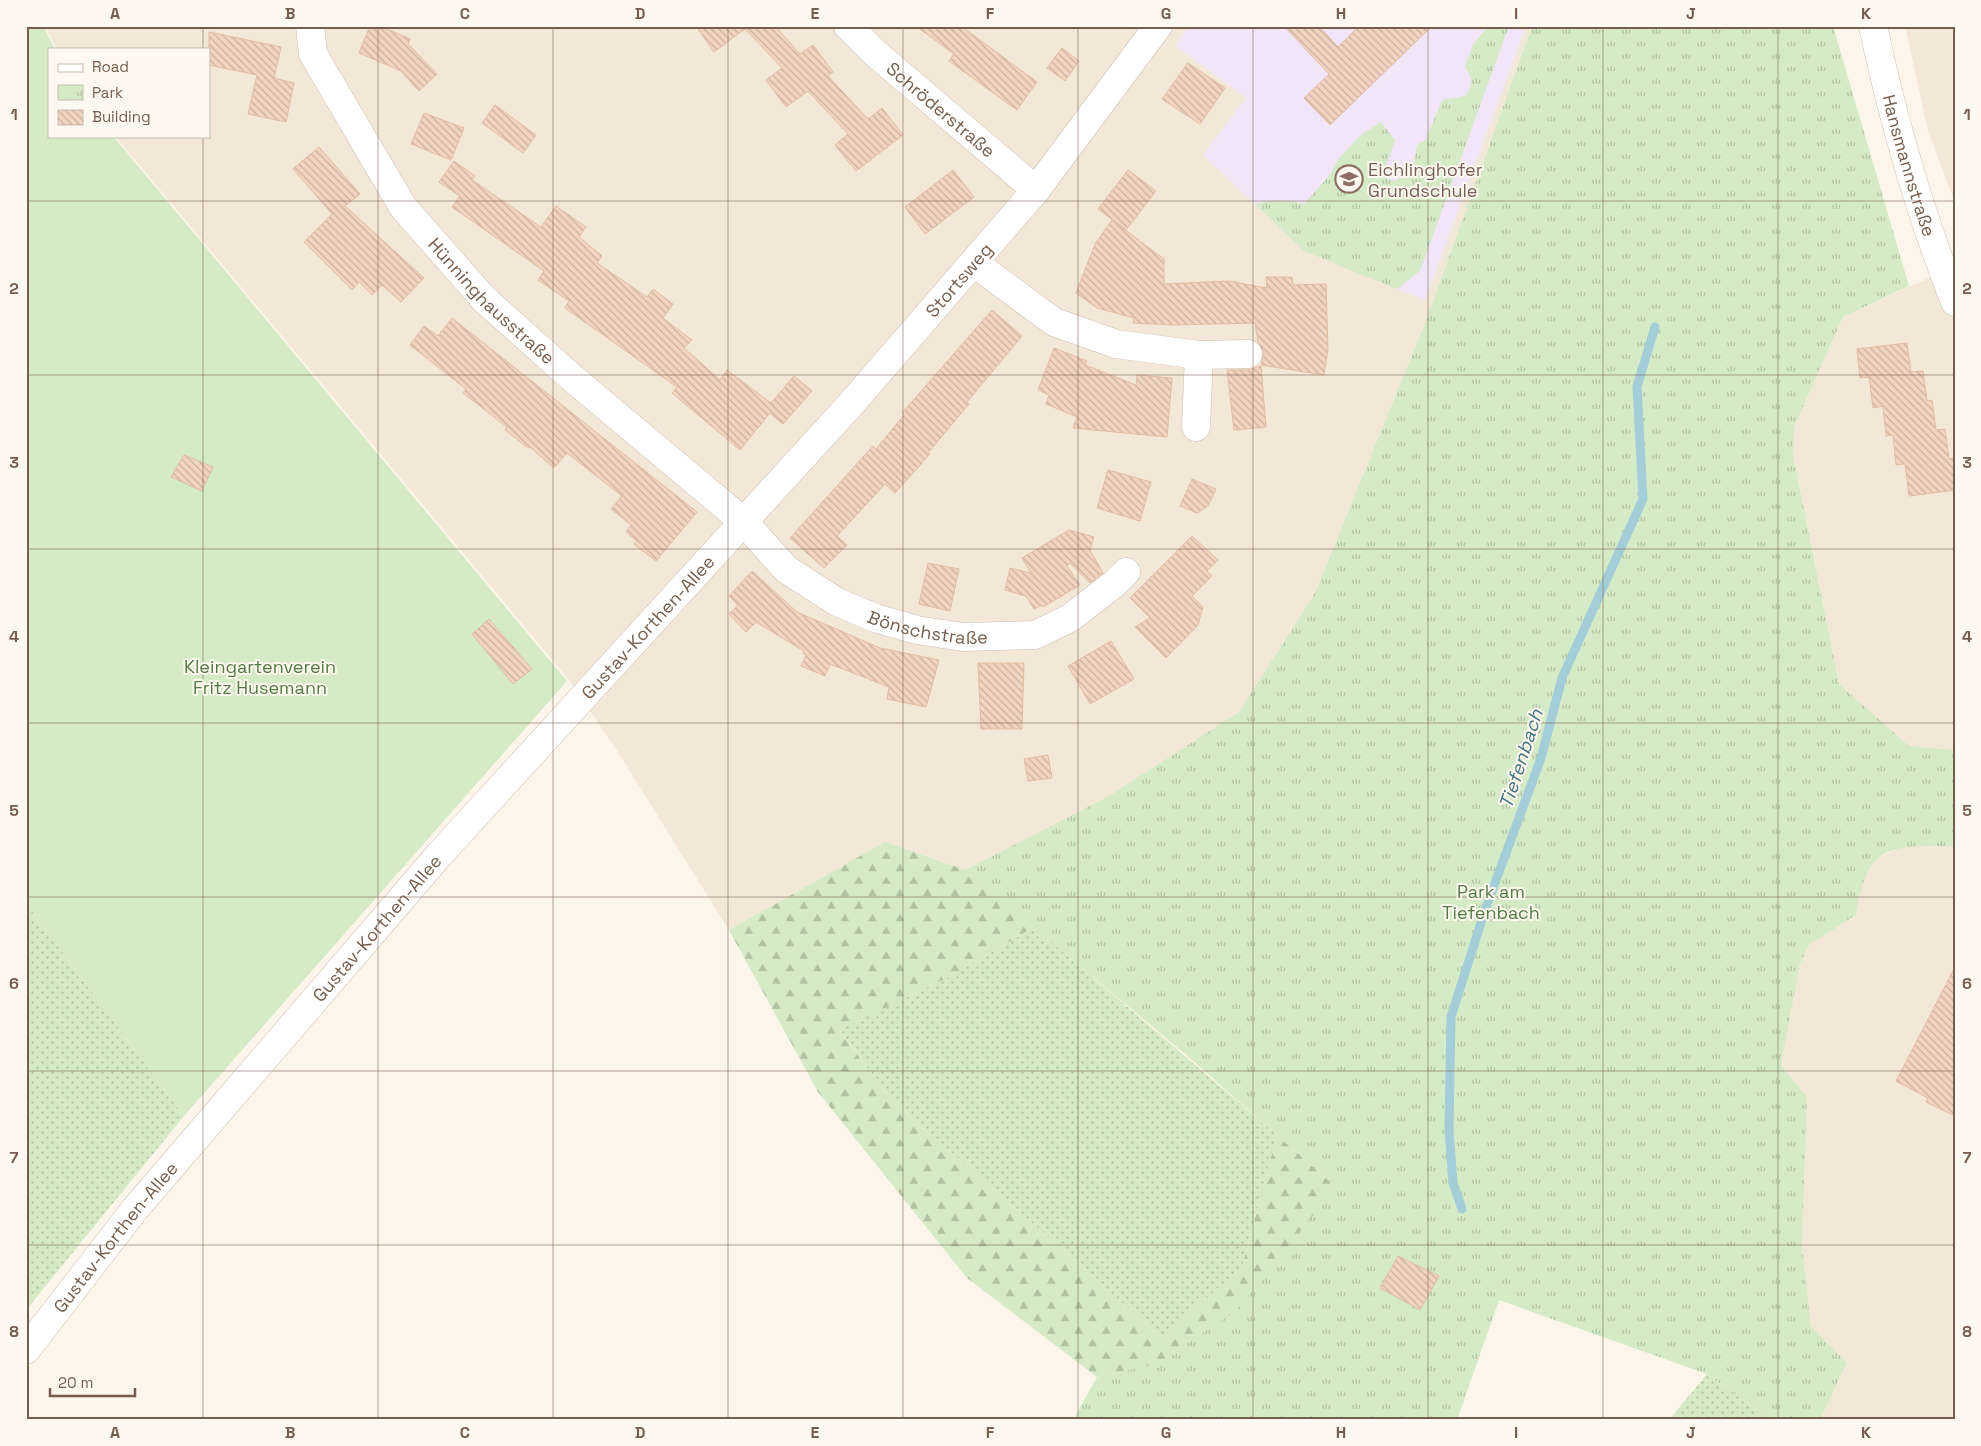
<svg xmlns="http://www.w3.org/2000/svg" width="1981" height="1446" viewBox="0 0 1981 1446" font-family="'Space Grotesk',sans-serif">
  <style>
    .residential { fill: #f3e7d8 }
    .education { fill: #f2e5f9 }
    .grass { fill: url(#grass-dots) }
    .forest { fill: url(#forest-firs) }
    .park { fill: url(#park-tufts) }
    .garden { fill: #d5eac7 }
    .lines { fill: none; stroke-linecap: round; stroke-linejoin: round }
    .stream { stroke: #a4ced7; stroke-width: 9 }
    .building { fill: url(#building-back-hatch); stroke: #e3bca2 }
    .street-casing { stroke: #cebdaf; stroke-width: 29 }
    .secondary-casing { stroke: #d1beac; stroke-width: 29 }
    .street { stroke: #fff; stroke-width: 28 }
    .secondary { stroke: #fff; stroke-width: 28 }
    .grid { fill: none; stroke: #765d4d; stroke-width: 1; stroke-opacity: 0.55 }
    .labels { text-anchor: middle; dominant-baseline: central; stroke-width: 4; stroke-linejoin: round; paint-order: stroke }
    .street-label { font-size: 18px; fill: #765d4d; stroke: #fef9f0 }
    .education-label { font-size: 18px; fill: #785e54; stroke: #fef9f0; text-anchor: start }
    .park-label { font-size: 18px; fill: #547b45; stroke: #fef9f0 }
    .water-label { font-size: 19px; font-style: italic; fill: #447681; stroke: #fef9f0 }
    .neatline { fill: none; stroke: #765d4d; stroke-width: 2 }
    .grid-label { font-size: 16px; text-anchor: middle; font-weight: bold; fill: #765d4d }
  </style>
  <defs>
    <pattern id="grass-dots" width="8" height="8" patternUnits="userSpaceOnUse" patternTransform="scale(1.25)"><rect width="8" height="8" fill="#d5eac7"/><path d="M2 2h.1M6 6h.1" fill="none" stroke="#b1c1a4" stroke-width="1.8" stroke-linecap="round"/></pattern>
    <pattern id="forest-firs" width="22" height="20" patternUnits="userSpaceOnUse" patternTransform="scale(1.25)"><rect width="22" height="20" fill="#d5eac7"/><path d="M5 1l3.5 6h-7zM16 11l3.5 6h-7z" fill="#b1c1a4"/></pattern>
    <pattern id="park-tufts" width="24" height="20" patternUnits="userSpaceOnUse" patternTransform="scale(1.25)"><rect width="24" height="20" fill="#d5eac7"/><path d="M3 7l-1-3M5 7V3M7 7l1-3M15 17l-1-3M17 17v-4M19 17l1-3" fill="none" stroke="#b1c1a4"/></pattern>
    <pattern id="building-back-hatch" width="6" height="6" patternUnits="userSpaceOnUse" patternTransform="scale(1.25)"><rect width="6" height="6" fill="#f1d5c2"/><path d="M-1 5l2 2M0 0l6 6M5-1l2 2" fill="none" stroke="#c8b0a0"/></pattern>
  </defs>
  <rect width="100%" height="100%" fill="#fcf5e9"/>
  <path class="residential" d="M 44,26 L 1532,26 L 1427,318 L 1315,593 L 1239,712 L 1109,796 L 965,870 L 885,842 L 729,930 L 618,752 L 569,680 L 115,136 L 209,136 L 209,49 L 57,49 Z
    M 1905,26 L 1955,26 L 1955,203 L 1928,131 Z
    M 1955,266 L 1955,750 L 1909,746 L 1839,684 L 1793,453 L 1795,425 L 1843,317 Z
    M 1955,846 L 1955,1420 L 1820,1420 L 1847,1363 L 1811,1326 L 1802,1246 L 1807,1097 L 1781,1065 L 1800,964 L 1809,945 L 1856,915 L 1861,885 L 1875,859 L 1901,847 Z"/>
  <path class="education" d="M 1188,26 L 1526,26 L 1425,300 L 1304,251 L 1203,155 L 1246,98 L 1176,46 Z"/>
  <path class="grass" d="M 26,903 L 184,1116 L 26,1310 Z
    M 1034,927 L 1277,1135 L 1242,1267 L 1162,1338 L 889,1097 L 839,1029 L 947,978 Z
    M 1707,1374 L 1772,1420 L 1669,1420 Z"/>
  <path class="forest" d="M 885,842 L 965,870 L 1034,927 L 947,978 L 839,1030 L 889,1097 L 1162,1338 L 1242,1267 L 1277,1135 L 1363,1211 L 1263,1342 L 1097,1377 L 967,1278 L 818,1092 L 729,930 Z"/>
  <path class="park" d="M 1489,26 L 1509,26 L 1420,271 L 1397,289 L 1304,251 L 1255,204 C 1273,199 1286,199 1304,204 L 1328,177 L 1339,158 L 1362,134 L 1381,122 L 1395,140 L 1382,177 L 1395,181 L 1413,169 L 1417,145 L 1426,139 L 1442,100 L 1465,96 C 1473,85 1473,78 1465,67 L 1473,44 Z
    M 1532,26 L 1833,26 L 1909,286 L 1843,317 L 1795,425 L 1793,454 L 1839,684 L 1909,746 L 1955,750 L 1955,846 C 1888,847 1868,842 1856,915 L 1809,945 L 1800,964 L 1781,1065 L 1807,1097 L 1802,1246 L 1811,1326 L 1847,1363 L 1820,1420 L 1772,1420 L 1707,1374 L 1499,1300 L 1457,1420 L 1073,1420 L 1097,1377 L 1156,1364 L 1236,1311 L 1336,1187 L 1185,1054 L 965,870 L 1109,796 L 1239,712 L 1315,593 L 1427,318 Z"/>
  <path class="garden" d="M 26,26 L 43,26 L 55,49 L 49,49 L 49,136 L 113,136 L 567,681 L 184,1116 L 26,903 Z"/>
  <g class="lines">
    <path class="stream" d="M 1462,1209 L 1453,1183 L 1449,1130 L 1451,1017 L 1485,910 L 1541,758 L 1562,678 L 1643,499 L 1637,387 L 1655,327"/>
  </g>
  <path class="building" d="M 370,26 L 380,26 L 410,39 L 408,44 L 437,74 L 419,91 L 401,71 L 359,53 Z
    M 696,26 L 775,26 L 800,54 L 813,45 L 833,72 L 828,76 L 868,119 L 882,108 L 903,135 L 856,171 L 835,145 L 848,134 L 808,91 L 786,107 L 766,80 L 782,68 L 745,29 L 714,52 Z
    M 916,26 L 961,26 L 1037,82 L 1017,110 L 949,61 L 954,54 Z
    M 1284,26 L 1319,26 L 1338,47 L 1359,26 L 1432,26 L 1330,125 L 1304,98 L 1329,74 Z
    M 209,32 L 281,47 L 274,78 L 294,83 L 286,122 L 248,114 L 257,75 L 209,65 Z
    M 1062,48 L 1079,61 L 1065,81 L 1047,68 Z
    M 1188,63 L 1225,88 L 1200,124 L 1162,99 Z
    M 495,105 L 536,135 L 523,153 L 482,123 Z
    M 424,113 L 464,128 L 451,160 L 411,144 Z
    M 319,147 L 360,194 L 345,206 L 424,278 L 401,302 L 382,285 L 372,295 L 359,282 L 352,290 L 304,242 L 332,214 L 293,169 Z
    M 454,161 L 475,176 L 472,180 L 541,227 L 556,206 L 586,227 L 579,237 L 602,256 L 597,263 L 647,297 L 653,289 L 673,304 L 663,318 L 692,340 L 684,348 L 720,380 L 727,370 L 771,403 L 794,376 L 812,391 L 783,424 L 770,413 L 740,450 L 672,393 L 677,387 L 565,308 L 569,301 L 538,280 L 544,271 L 452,207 L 460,196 L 439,182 Z
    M 953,170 L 974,197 L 925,234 L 905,207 Z
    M 1128,170 L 1156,191 L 1126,230 L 1098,209 Z
    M 1112,220 L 1164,259 L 1164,284 L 1229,281 L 1267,288 L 1266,277 L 1292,277 L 1293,285 L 1326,284 L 1328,349 L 1324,375 L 1261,365 L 1264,353 L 1258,342 L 1255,323 L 1173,325 L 1133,323 L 1134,318 L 1097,308 L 1076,293 L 1095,244 Z
    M 992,310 L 1022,336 L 967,402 L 969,404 L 928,453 L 930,454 L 895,493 L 885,484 L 837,536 L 847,545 L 824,568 L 790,538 L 873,446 L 876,449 L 904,415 L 902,413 Z
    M 452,318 L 697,512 L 656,561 L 634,544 L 637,541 L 626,532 L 631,525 L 611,509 L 622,496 L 567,453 L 554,468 L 530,447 L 528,448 L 505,430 L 507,427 L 463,393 L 466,389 L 410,345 L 424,326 L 438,336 Z
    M 1907,343 L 1911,372 L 1923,371 L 1927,401 L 1932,400 L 1936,430 L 1945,429 L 1949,459 L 1955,458 L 1955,490 L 1909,496 L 1905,464 L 1896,465 L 1893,435 L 1886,436 L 1883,406 L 1873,408 L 1869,377 L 1860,378 L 1857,349 Z
    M 1054,348 L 1087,361 L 1085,365 L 1136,385 L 1137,375 L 1172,378 L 1167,437 L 1073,428 L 1077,417 L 1046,404 L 1049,395 L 1038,390 Z
    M 1261,366 L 1266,427 L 1234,430 L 1227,370 L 1248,370 Z
    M 184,455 L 213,467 L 202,491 L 171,477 Z
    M 1108,470 L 1151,482 L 1140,521 L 1097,508 Z
    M 1192,479 L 1216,489 L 1208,506 L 1197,513 L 1180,506 Z
    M 1069,530 L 1094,537 L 1090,550 L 1103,573 L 1090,583 L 1070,563 L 1067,566 L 1080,585 L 1043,607 L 1042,605 L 1034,609 L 1026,596 L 1005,590 L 1010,568 L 1031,573 L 1022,558 Z
    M 1192,536 L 1218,560 L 1207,571 L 1212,576 L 1192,596 L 1203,607 L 1198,625 L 1166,658 L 1135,627 L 1150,618 L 1130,598 Z
    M 928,563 L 959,569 L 950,611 L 919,604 Z
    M 752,571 L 797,612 L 880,648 L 939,660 L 926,707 L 887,699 L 889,687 L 830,664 L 825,676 L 801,666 L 806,655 L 803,653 L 804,651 L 756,622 L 746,632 L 729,614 L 738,605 L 729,596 Z
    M 489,619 L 532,669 L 513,684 L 472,634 Z
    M 1111,641 L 1134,679 L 1090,704 L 1068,666 Z
    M 978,663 L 1024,663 L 1022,729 L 981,729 Z
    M 1048,755 L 1052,778 L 1028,781 L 1024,759 Z
    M 1955,967 L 1955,1116 L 1926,1102 L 1928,1098 L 1896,1081 Z
    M 1398,1256 L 1439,1276 L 1420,1310 L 1380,1288 Z"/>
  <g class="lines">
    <g class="street-casing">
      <g id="street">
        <path id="s1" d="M 310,26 L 313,54 L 403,207 L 484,299 L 571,377 L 744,522 L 786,569 L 837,602 L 875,618 L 917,630 L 963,637 L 1035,635 L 1070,618 L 1114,584 L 1126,572"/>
        <path id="s2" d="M 848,26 L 875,53 L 1036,190"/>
        <path d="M 974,263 L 1054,322 L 1116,344 L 1199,355 L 1248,354"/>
        <path d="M 1196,427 L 1199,355"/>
        <path id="s3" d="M 26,1350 L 135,1209 L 439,855 L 851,404 L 1036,190 L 1158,26"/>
      </g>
    </g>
    <g class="secondary-casing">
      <g id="secondary">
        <path id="s4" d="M 1873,26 C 1893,120 1920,213 1955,302"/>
      </g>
    </g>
    <use href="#street" class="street"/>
    <use href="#secondary" class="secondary"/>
  </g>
  <path class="grid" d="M 203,26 L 203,49M 378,26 L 378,1420M 553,26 L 553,1420M 728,26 L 728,1420M 903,26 L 903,1420M 1078,26 L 1078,1420M 1253,26 L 1253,1420M 1428,26 L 1428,1420M 1603,26 L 1603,1420M 1778,26 L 1778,1420M 203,136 L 203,1420M 26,201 L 1955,201M 26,375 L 1955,375M 26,549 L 1955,549M 26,723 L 1955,723M 26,897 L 1955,897M 26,1071 L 1955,1071M 26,1245 L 1955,1245"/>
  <defs>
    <g id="school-ring" transform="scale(1.4375)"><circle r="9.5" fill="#fef9f0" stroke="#8d6e63" stroke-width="1.5"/><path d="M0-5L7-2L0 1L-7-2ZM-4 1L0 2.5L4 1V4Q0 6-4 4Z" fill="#8d6e63"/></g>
  </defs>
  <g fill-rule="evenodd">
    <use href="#school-ring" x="1349" y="179"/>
  </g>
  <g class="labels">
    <g class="street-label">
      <text stroke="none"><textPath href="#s2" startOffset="125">Schröderstraße</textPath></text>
      <text stroke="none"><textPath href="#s4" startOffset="144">Hansmannstraße</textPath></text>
      <text stroke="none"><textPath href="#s3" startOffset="1420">Stortsweg</textPath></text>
      <text stroke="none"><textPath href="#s1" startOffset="335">Hünninghausstraße</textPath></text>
      <text stroke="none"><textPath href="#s1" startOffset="890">Bönschstraße</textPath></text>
      <text stroke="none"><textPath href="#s3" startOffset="954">Gustav-Korthen-Allee</textPath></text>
      <text stroke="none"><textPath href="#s3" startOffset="549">Gustav-Korthen-Allee</textPath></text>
      <text stroke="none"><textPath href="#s3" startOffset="144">Gustav-Korthen-Allee</textPath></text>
    </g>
    <g class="education-label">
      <text x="1368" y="169">Eichlinghofer<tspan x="1368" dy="21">Grundschule</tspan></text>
    </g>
    <g class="park-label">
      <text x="260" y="666">Kleingartenverein<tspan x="260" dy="21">Fritz Husemann</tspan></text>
      <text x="1491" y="891">Park am<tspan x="1491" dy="21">Tiefenbach</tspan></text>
    </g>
    <g class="water-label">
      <text transform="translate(1521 759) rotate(-72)">Tiefenbach</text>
    </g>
  </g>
  <rect width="1981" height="1446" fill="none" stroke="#fef9f0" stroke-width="55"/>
  <rect x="48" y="48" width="162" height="90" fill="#fef9f0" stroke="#c8bbaf"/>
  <rect x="58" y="64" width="25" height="8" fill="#ffffff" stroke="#c8bbaf"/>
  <text x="92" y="72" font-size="15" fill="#765d4d">Road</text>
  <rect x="58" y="85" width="25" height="15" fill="url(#park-tufts)" stroke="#c8bbaf"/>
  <text x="92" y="98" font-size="15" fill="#765d4d">Park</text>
  <rect x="58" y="110" width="25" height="15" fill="url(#building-back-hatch)" stroke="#c8bbaf"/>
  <text x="92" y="122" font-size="15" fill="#765d4d">Building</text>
  <path d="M50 1388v8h85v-8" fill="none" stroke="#765d4d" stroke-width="2.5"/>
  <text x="58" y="1388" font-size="15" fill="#765d4d" stroke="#fef9f0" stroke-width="4" paint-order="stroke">20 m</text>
  <rect x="28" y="28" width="1926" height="1390" class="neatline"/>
  <g class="grid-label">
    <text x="115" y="19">A</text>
    <text x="290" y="19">B</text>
    <text x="465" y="19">C</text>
    <text x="640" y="19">D</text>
    <text x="815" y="19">E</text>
    <text x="990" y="19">F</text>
    <text x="1166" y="19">G</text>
    <text x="1341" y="19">H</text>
    <text x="1516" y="19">I</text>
    <text x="1691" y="19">J</text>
    <text x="1866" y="19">K</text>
    <text x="14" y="120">1</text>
    <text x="1967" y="120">1</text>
    <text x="14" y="294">2</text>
    <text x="1967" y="294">2</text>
    <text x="14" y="468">3</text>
    <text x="1967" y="468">3</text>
    <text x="14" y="642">4</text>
    <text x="1967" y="642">4</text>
    <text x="14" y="816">5</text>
    <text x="1967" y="816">5</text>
    <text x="14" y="989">6</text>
    <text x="1967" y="989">6</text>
    <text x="14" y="1163">7</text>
    <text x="1967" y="1163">7</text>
    <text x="14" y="1337">8</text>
    <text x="1967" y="1337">8</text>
    <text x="115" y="1438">A</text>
    <text x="290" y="1438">B</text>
    <text x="465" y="1438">C</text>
    <text x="640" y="1438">D</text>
    <text x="815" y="1438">E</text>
    <text x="990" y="1438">F</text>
    <text x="1166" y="1438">G</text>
    <text x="1341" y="1438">H</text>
    <text x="1516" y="1438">I</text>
    <text x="1691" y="1438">J</text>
    <text x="1866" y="1438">K</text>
  </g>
</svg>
